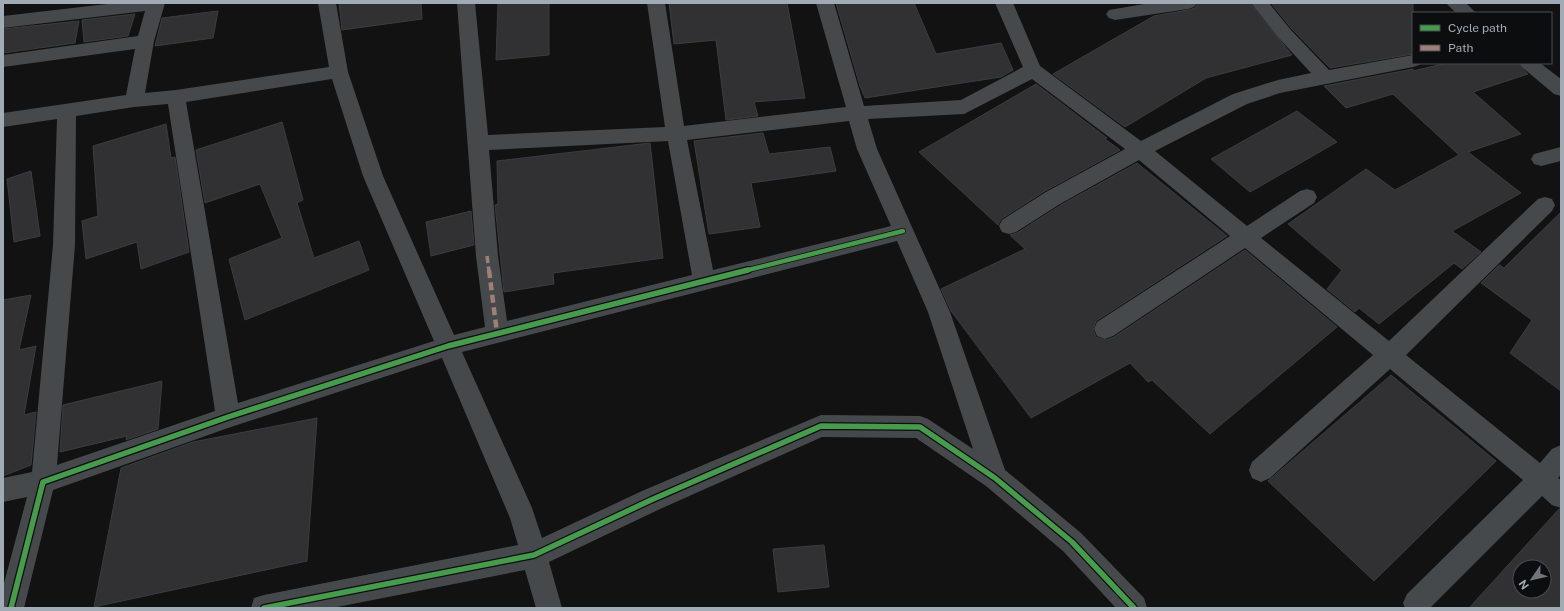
<svg xmlns="http://www.w3.org/2000/svg" width="1564" height="611" viewBox="0 0 1564 611" font-family="'Public Sans',sans-serif">
  <style>
    .building { fill: #313133; stroke: #3a3d3f; fill-rule: evenodd }
    .lines { fill: none; stroke-linecap: round; stroke-linejoin: round }
    .street { fill: #46494b; fill-rule: evenodd }
    .quiet-far1 { stroke: #9e8076; stroke-width: 3.5; stroke-dasharray: 7 3.5; stroke-linecap: butt }
    .quiet { stroke: #9e8076; stroke-width: 4.5; stroke-dasharray: 8 4.5; stroke-linecap: butt }
    .cycleway-far1-casing { stroke: #0c0d0e; stroke-width: 6 }
    .cycleway-casing { stroke: #0c0d0e; stroke-width: 8 }
    .cycleway-far1 { stroke: #469c4c; stroke-width: 4.5 }
    .cycleway { stroke: #469c4c; stroke-width: 5.5 }
  </style>
  <rect width="100%" height="100%" fill="#121212"/>
  <path class="building" d="M 339,3 L 421,3 L 422,19 L 342,30 Z
    M 498,3 L 549,3 L 549,55 L 496,60 Z
    M 669,3 L 787,3 L 805,98 L 754,102 L 758,116 L 726,120 L 716,40 L 674,44 Z
    M 836,3 L 914,3 L 936,54 L 1001,43 L 1013,70 L 1001,77 L 865,98 L 860,86 Z
    M 1198,3 L 1250,3 L 1292,55 L 1206,78 L 1125,127 L 1053,74 L 1154,16 L 1188,10 L 1195,8 Z
    M 1271,3 L 1413,3 L 1413,54 L 1330,68 L 1291,28 Z
    M 218,11 L 213,38 L 155,46 L 162,18 Z
    M 135,14 L 128,36 L 84,42 L 82,20 Z
    M 79,21 L 75,43 L 3,53 L 3,29 Z
    M 1447,63 L 1518,63 L 1528,74 L 1473,92 L 1521,134 L 1468,152 L 1521,193 L 1452,231 L 1481,252 L 1462,269 L 1454,263 L 1379,324 L 1359,308 L 1355,312 L 1327,289 L 1342,270 L 1288,224 L 1366,169 L 1395,190 L 1459,155 L 1393,94 L 1346,108 L 1324,86 L 1413,69 L 1413,71 Z
    M 1036,84 L 1107,138 L 1105,139 L 1120,150 L 1045,191 L 1001,219 L 998,225 L 919,152 Z
    M 1297,111 L 1337,142 L 1250,192 L 1211,159 Z
    M 282,122 L 303,200 L 297,203 L 314,258 L 359,241 L 369,270 L 245,320 L 229,259 L 282,238 L 260,184 L 205,203 L 196,150 Z
    M 166,124 L 171,158 L 175,157 L 189,252 L 141,269 L 137,242 L 86,259 L 82,221 L 98,216 L 93,146 Z
    M 763,133 L 769,154 L 830,147 L 836,171 L 751,183 L 760,227 L 709,234 L 694,141 Z
    M 650,143 L 663,258 L 553,273 L 554,284 L 504,292 L 495,205 L 498,204 L 497,161 Z
    M 1137,163 L 1227,236 L 1096,321 L 1093,330 L 1096,337 L 1106,340 L 1114,337 L 1245,250 L 1337,327 L 1210,434 L 1152,380 L 1148,382 L 1130,363 L 1031,418 L 951,311 L 941,289 L 1025,249 L 1010,235 L 1017,233 L 1061,205 Z
    M 31,171 L 40,236 L 14,242 L 7,179 Z
    M 471,211 L 474,245 L 431,256 L 426,222 Z
    M 1561,212 L 1561,391 L 1510,353 L 1532,320 L 1481,283 L 1499,265 L 1504,268 Z
    M 31,295 L 19,350 L 36,346 L 24,415 L 36,412 L 31,465 L 3,476 L 3,300 Z
    M 1391,375 L 1496,461 L 1374,581 L 1268,481 Z
    M 162,381 L 158,429 L 126,440 L 127,436 L 60,452 L 63,405 Z
    M 317,418 L 307,561 L 94,607 L 121,468 L 193,442 Z
    M 1559,509 L 1561,509 L 1561,608 L 1469,608 ZM 1520,567 L 1544,567 L 1544,591 L 1520,591 Z
    M 824,545 L 829,587 L 778,592 L 773,549 Z"/>
  <g class="lines">
    <path class="street" d="M 116,3 L 165,3 L 154,41 L 145,93 L 176,90 L 329,67 L 318,3 L 336,3 L 348,72 L 383,176 L 454,335 L 485,327 L 476,256 L 457,3 L 475,3 L 488,135 L 665,127 L 647,3 L 665,3 L 684,126 L 846,107 L 816,3 L 834,3 L 864,106 L 961,100 L 1023,67 L 995,3 L 1013,3 L 1040,66 L 1141,141 L 1233,94 L 1278,80 L 1311,73 L 1278,37 L 1251,3 L 1269,3 L 1290,29 L 1329,70 L 1413,55 L 1413,63 L 1421,63 L 1419,65 L 1413,67 L 1280,93 L 1247,104 L 1155,151 L 1247,226 L 1300,191 L 1307,189 L 1314,191 L 1317,197 L 1314,203 L 1261,238 L 1389,341 L 1538,199 L 1545,197 L 1552,199 L 1555,205 L 1552,211 L 1406,355 L 1540,463 L 1552,449 L 1561,445 L 1561,475 L 1558,478 L 1561,480 L 1561,508 L 1552,505 L 1542,496 L 1430,608 L 1405,608 L 1403,603 L 1407,594 L 1523,480 L 1390,369 L 1270,478 L 1261,482 L 1252,478 L 1249,470 L 1252,462 L 1373,355 L 1245,248 L 1113,336 L 1105,339 L 1097,336 L 1094,329 L 1097,322 L 1230,236 L 1139,160 L 1060,204 L 1016,232 L 1009,234 L 1002,232 L 999,226 L 1002,220 L 1046,192 L 1125,149 L 1032,79 L 964,114 L 868,119 L 877,149 L 950,312 L 1005,470 L 1081,533 L 1144,598 L 1147,608 L 1116,608 L 1063,551 L 986,486 L 916,438 L 822,437 L 660,509 L 549,562 L 562,608 L 536,608 L 525,570 L 332,608 L 251,608 L 254,598 L 264,595 L 518,545 L 510,518 L 442,358 L 228,428 L 53,490 L 24,608 L 3,608 L 3,587 L 27,497 L 3,502 L 3,478 L 32,472 L 53,245 L 57,119 L 3,127 L 3,113 L 126,95 L 135,49 L 3,67 L 3,55 L 138,36 L 145,11 L 3,28 L 3,16 ZM 332,79 L 363,176 L 434,341 L 238,403 L 186,102 ZM 168,104 L 215,411 L 57,465 L 75,245 L 76,116 L 134,107 ZM 849,121 L 857,149 L 891,226 L 713,270 L 687,140 ZM 668,141 L 692,275 L 507,321 L 498,256 L 489,150 ZM 897,241 L 928,312 L 973,449 L 928,419 L 920,416 L 821,415 L 642,491 L 542,538 L 532,508 L 462,352 Z
      M 1150,3 L 1197,3 L 1194,7 L 1188,9 L 1115,20 L 1109,18 L 1106,14 L 1109,10 Z
      M 1446,3 L 1466,3 L 1476,13 L 1456,13 Z
      M 1519,63 L 1540,63 L 1561,79 L 1561,96 L 1554,94 L 1522,67 Z
      M 1561,147 L 1561,161 L 1541,166 L 1534,164 L 1531,159 L 1534,154 Z"/>
    <path class="quiet-far1" d="M 487,256 L 489,271"/>
    <path class="quiet" d="M 489,270 L 497,333"/>
    <g class="cycleway-far1-casing">
      <path id="cycleway-far1" d="M 744,271 L 903,231"/>
    </g>
    <g class="cycleway-casing">
      <path id="cycleway" d="M 11,608 L 43,482 L 228,417 L 448,346 L 748,270
        M 264,608 L 534,555 L 651,500 L 821,426 L 920,427 L 995,478 L 1072,542 L 1134,608"/>
    </g>
    <use href="#cycleway-far1" class="cycleway-far1"/>
    <use href="#cycleway" class="cycleway"/>
  </g>
  <rect width="1564" height="611" fill="none" stroke="#a1abb5" stroke-width="8"/>
  <rect x="1412" y="12" width="140" height="52" fill="#0c0d0e" stroke="#484c51"/>
  <rect x="1420" y="25" width="20" height="6" fill="#469c4c" stroke="#484c51"/>
  <text x="1448" y="32" font-size="12" fill="#a1abb5">Cycle path</text>
  <rect x="1420" y="45" width="20" height="6" fill="#9e8076" stroke="#484c51"/>
  <text x="1448" y="52" font-size="12" fill="#a1abb5">Path</text>
  <g transform="translate(1532 579) rotate(236)"><circle r="19" fill="#0c0d0e" stroke="#484c51"/>
  <path d="M0-3L7 15L0 10L-7 15Z" fill="#6f757c"/>
  <text y="-6" font-size="11" font-weight="bold" text-anchor="middle" fill="#a1abb5">N</text>
  </g>
</svg>
